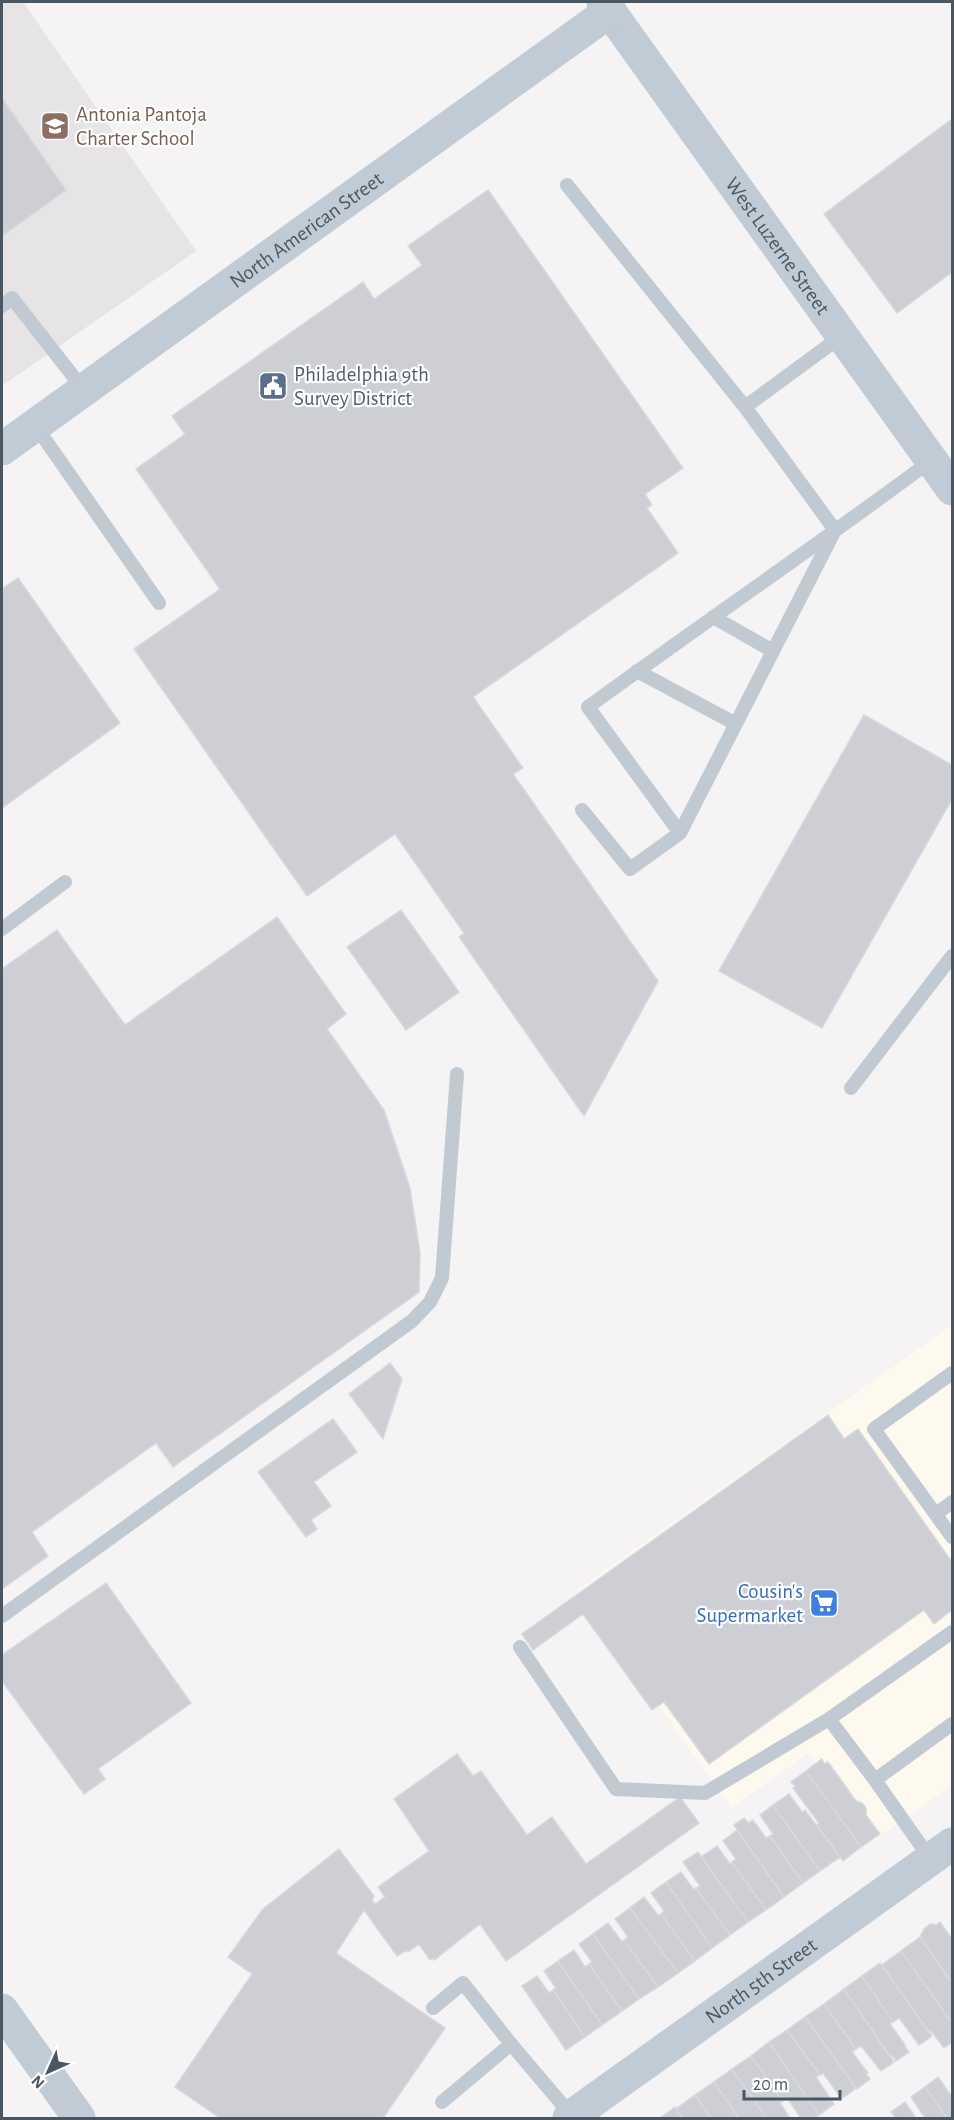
<svg xmlns="http://www.w3.org/2000/svg" width="954" height="2120" viewBox="0 0 954 2120" font-family="'Alegreya Sans',sans-serif">
  <style>
    .commercial { fill: #fdf9ef }
    .education { fill: #e6e4e5 }
    .building { fill: #cdcfd5; stroke: #d7d9de; stroke-width: 1.5 }
    .lines { fill: none; stroke-linecap: round; stroke-linejoin: round }
    .lane { stroke: #c1cad2; stroke-width: 14 }
    .secondary { stroke: #c1cbd6; stroke-width: 33 }
    .labels { text-anchor: middle; dominant-baseline: central; stroke-width: 4.5; stroke-linejoin: round; paint-order: stroke }
    .education-label { font-size: 21px; fill: #785e54; stroke: #fff; text-anchor: start }
    .street-label { font-size: 21px; fill: #4a5661; stroke: #fff }
    .service-label { font-size: 21px; fill: #4e5e75; stroke: #fff; text-anchor: start }
    .shop-label { font-size: 21px; fill: #366cbe; stroke: #fff; text-anchor: end }
  </style>
  <rect width="100%" height="100%" fill="#f5f3f3"/>
  <path class="commercial" d="M 952,1325 L 952,1785 L 872,1842 L 809,1753 L 731,1808 L 577,1590 Z"/>
  <path class="education" d="M 2,2 L 23,2 L 196,251 L 2,386 Z"/>
  <path class="building" d="M 2,98 L 66,190 L 2,236 Z
    M 952,119 L 952,272 L 897,313 L 824,214 Z
    M 488,190 L 683,468 L 645,494 L 652,505 L 647,508 L 678,553 L 473,697 L 523,768 L 513,774 L 658,981 L 584,1116 L 459,937 L 464,933 L 395,834 L 307,896 L 134,649 L 220,589 L 136,469 L 185,434 L 172,416 L 363,282 L 374,299 L 422,265 L 408,246 Z
    M 18,578 L 120,723 L 2,808 L 2,589 Z
    M 864,715 L 952,765 L 952,799 L 822,1028 L 719,971 Z
    M 401,910 L 459,992 L 406,1030 L 347,947 Z
    M 277,917 L 346,1014 L 327,1029 L 384,1110 L 410,1188 L 420,1253 L 419,1292 L 173,1467 L 156,1443 L 32,1532 L 48,1556 L 2,1589 L 2,969 L 57,930 L 125,1025 Z
    M 390,1363 L 402,1379 L 383,1439 L 349,1394 Z
    M 828,1415 L 844,1439 L 858,1429 L 952,1562 L 952,1610 L 934,1624 L 924,1610 L 709,1764 L 664,1702 L 652,1710 L 583,1614 L 533,1650 L 522,1634 Z
    M 333,1419 L 357,1452 L 314,1482 L 331,1506 L 311,1520 L 317,1529 L 306,1537 L 258,1472 Z
    M 106,1583 L 191,1703 L 98,1769 L 105,1779 L 84,1794 L 2,1681 L 2,1655 Z
    M 457,1754 L 473,1776 L 481,1771 L 527,1835 L 552,1817 L 586,1864 L 680,1797 L 699,1823 L 506,1961 L 480,1924 L 434,1960 L 433,1958 L 430,1960 L 419,1944 L 408,1952 L 407,1950 L 397,1956 L 364,1910 L 336,1953 L 445,2028 L 383,2118 L 220,2118 L 175,2087 L 252,1974 L 228,1957 L 263,1909 L 339,1849 L 374,1896 L 372,1900 L 375,1904 L 385,1897 L 378,1887 L 429,1851 L 394,1799 Z
    M 822,1759 L 824,1764 L 828,1762 L 856,1801 L 862,1803 L 866,1808 L 866,1815 L 880,1834 L 861,1847 L 806,1771 Z
    M 806,1771 L 861,1847 L 843,1861 L 817,1825 L 819,1823 L 793,1788 L 795,1786 L 791,1782 Z
    M 789,1794 L 802,1812 L 805,1810 L 840,1857 L 820,1871 L 773,1805 Z
    M 773,1805 L 820,1871 L 803,1883 L 770,1836 L 773,1834 L 760,1815 Z
    M 744,1818 L 748,1823 L 753,1820 L 766,1838 L 770,1836 L 803,1883 L 784,1897 L 734,1825 Z
    M 737,1830 L 784,1897 L 766,1910 L 732,1862 L 736,1859 L 723,1841 Z
    M 717,1846 L 730,1864 L 732,1862 L 766,1910 L 748,1922 L 701,1857 Z
    M 698,1852 L 748,1922 L 730,1935 L 696,1888 L 700,1886 L 683,1862 Z
    M 681,1872 L 694,1890 L 696,1888 L 730,1935 L 712,1948 L 666,1882 Z
    M 666,1882 L 712,1948 L 695,1961 L 661,1914 L 664,1911 L 651,1893 Z
    M 644,1897 L 658,1915 L 661,1914 L 695,1961 L 678,1973 L 630,1908 Z
    M 630,1908 L 678,1973 L 658,1987 L 624,1940 L 628,1937 L 615,1919 Z
    M 940,1922 L 952,1939 L 952,1983 L 920,1937 L 924,1929 L 930,1924 L 937,1925 Z
    M 608,1923 L 622,1942 L 624,1940 L 658,1987 L 639,1999 L 593,1934 Z
    M 593,1934 L 639,1999 L 622,2011 L 589,1964 L 592,1962 L 579,1944 Z
    M 920,1937 L 952,1983 L 952,2023 L 901,1951 Z
    M 574,1950 L 585,1967 L 589,1964 L 622,2011 L 602,2025 L 558,1961 Z
    M 901,1951 L 952,2023 L 952,2042 L 944,2048 L 931,2031 L 929,2033 L 882,1965 Z
    M 558,1961 L 602,2025 L 585,2037 L 553,1990 L 556,1988 L 544,1971 Z
    M 880,1963 L 932,2036 L 919,2045 L 899,2018 L 893,2022 L 862,1976 Z
    M 537,1976 L 549,1993 L 553,1990 L 585,2037 L 566,2050 L 522,1986 Z
    M 862,1976 L 893,2022 L 890,2024 L 906,2046 L 905,2047 L 909,2052 L 896,2061 L 892,2055 L 890,2057 L 844,1989 Z
    M 844,1989 L 894,2062 L 881,2071 L 861,2046 L 856,2049 L 824,2004 Z
    M 824,2004 L 856,2049 L 852,2052 L 868,2073 L 866,2074 L 870,2079 L 857,2089 L 805,2017 Z
    M 805,2017 L 853,2084 L 852,2084 L 855,2089 L 843,2098 L 840,2093 L 838,2094 L 823,2073 L 820,2075 L 787,2030 Z
    M 787,2030 L 820,2075 L 816,2077 L 834,2104 L 819,2115 L 769,2042 Z
    M 769,2042 L 819,2115 L 814,2118 L 801,2118 L 787,2098 L 783,2101 L 751,2056 Z
    M 751,2056 L 783,2101 L 780,2103 L 790,2118 L 766,2118 L 732,2069 Z
    M 732,2069 L 766,2118 L 739,2118 L 714,2082 Z
    M 938,2077 L 952,2097 L 952,2118 L 947,2118 L 925,2087 Z
    M 714,2082 L 739,2118 L 711,2118 L 695,2095 Z
    M 925,2087 L 947,2118 L 925,2118 L 911,2097 Z
    M 695,2095 L 711,2118 L 683,2118 L 676,2109 Z
    M 905,2102 L 916,2118 L 896,2118 L 891,2112 Z
    M 675,2107 L 683,2118 L 660,2118 Z"/>
  <g class="lines">
    <path class="lane" d="M 567,185 L 745,407 L 843,335
      M 2,306 L 12,298 L 84,390
      M 745,407 L 835,530 L 680,833 L 588,707 C 702,624 819,544 932,460
      M 35,425 L 159,603
      M 713,617 L 773,651
      M 637,671 L 736,724
      M 582,810 L 630,869 L 680,833
      M 2,929 L 65,882
      M 851,1088 L 952,956
      M 952,1373 L 874,1429 L 952,1537
      M 936,1514 L 952,1502
      M 2,1616 L 412,1321 L 430,1302 L 442,1278 L 457,1074
      M 520,1647 L 616,1789 L 705,1793 L 829,1719
      M 875,1780 L 829,1719 L 952,1632
      M 931,1860 L 875,1780 L 952,1724
      M 433,2008 L 463,1983 L 511,2044
      M 442,2102 L 511,2044 L 572,2116"/>
    <g class="secondary">
      <path id="s1" d="M 603,2 L 952,489"/>
      <path id="s2" d="M 2,449 L 610,11"/>
      <path d="M 2,2010 L 79,2118"/>
      <path id="s3" d="M 569,2118 L 952,1844"/>
    </g>
  </g>
  <defs>
    <g id="school-square" transform="scale(1.5)"><rect x="-9" y="-9" width="18" height="18" rx="4" fill="#8d6e63" stroke="#fff"/><path d="M0-5L7-2L0 1L-7-2ZM-4 1L0 2.5L4 1V4Q0 6-4 4Z" fill="#fff"/></g>
    <g id="civic-square" transform="scale(1.5)"><rect x="-9" y="-9" width="18" height="18" rx="4" fill="#5c6f8a" stroke="#fff"/><path d="M-.6-6.5H3V-4.5H.6V-3L4-1V1h2V6H-6V1h2V-1L-.6-3ZM-1.2 2.5V6h2.4V2.5Z" fill="#fff"/></g>
    <g id="supermarket-square" transform="scale(1.5)"><rect x="-9" y="-9" width="18" height="18" rx="4" fill="#3f7fe0" stroke="#fff"/><path d="M-6-5.5h2.5l.6 2H6L4.5 2H-2.5L-4.4-4H-6ZM-1.5 3.2a1.3 1.3 0 1 0 .1 0ZM3 3.2a1.3 1.3 0 1 0 .1 0Z" fill="#fff"/></g>
  </defs>
  <g fill-rule="evenodd">
    <use href="#school-square" x="55" y="126"/>
    <use href="#civic-square" x="273" y="386"/>
    <use href="#supermarket-square" x="824" y="1603"/>
  </g>
  <g class="labels">
    <g class="education-label">
      <text x="76" y="114">Antonia Pantoja<tspan x="76" dy="24">Charter School</tspan></text>
    </g>
    <g class="street-label">
      <text stroke="none"><textPath href="#s2" startOffset="375">North American Street</textPath></text>
      <text stroke="none"><textPath href="#s1" startOffset="300">West Luzerne Street</textPath></text>
      <text stroke="none"><textPath href="#s3" startOffset="236">North 5th Street</textPath></text>
    </g>
    <g class="service-label">
      <text x="294" y="374">Philadelphia 9th<tspan x="294" dy="24">Survey District</tspan></text>
    </g>
    <g class="shop-label">
      <text x="803" y="1591">Cousin's<tspan x="803" dy="24">Supermarket</tspan></text>
    </g>
  </g>
  <rect width="954" height="2120" fill="none" stroke="#4a5661" stroke-width="6"/>
  <g transform="translate(48 2072) rotate(225)" stroke="#ffffff" stroke-width="4.5" paint-order="stroke">
  <path d="M0-4.5L10 22L0 15L-10 22Z" fill="#4a5661"/>
  <text y="-9" font-size="16" font-weight="bold" text-anchor="middle" fill="#4a5661">N</text>
  </g>
  <path d="M744 2090v9h96v-9" fill="none" stroke="#4a5661" stroke-width="3"/>
  <text x="753" y="2090" font-size="18" fill="#4a5661" stroke="#ffffff" stroke-width="4.5" paint-order="stroke">20 m</text>
</svg>
